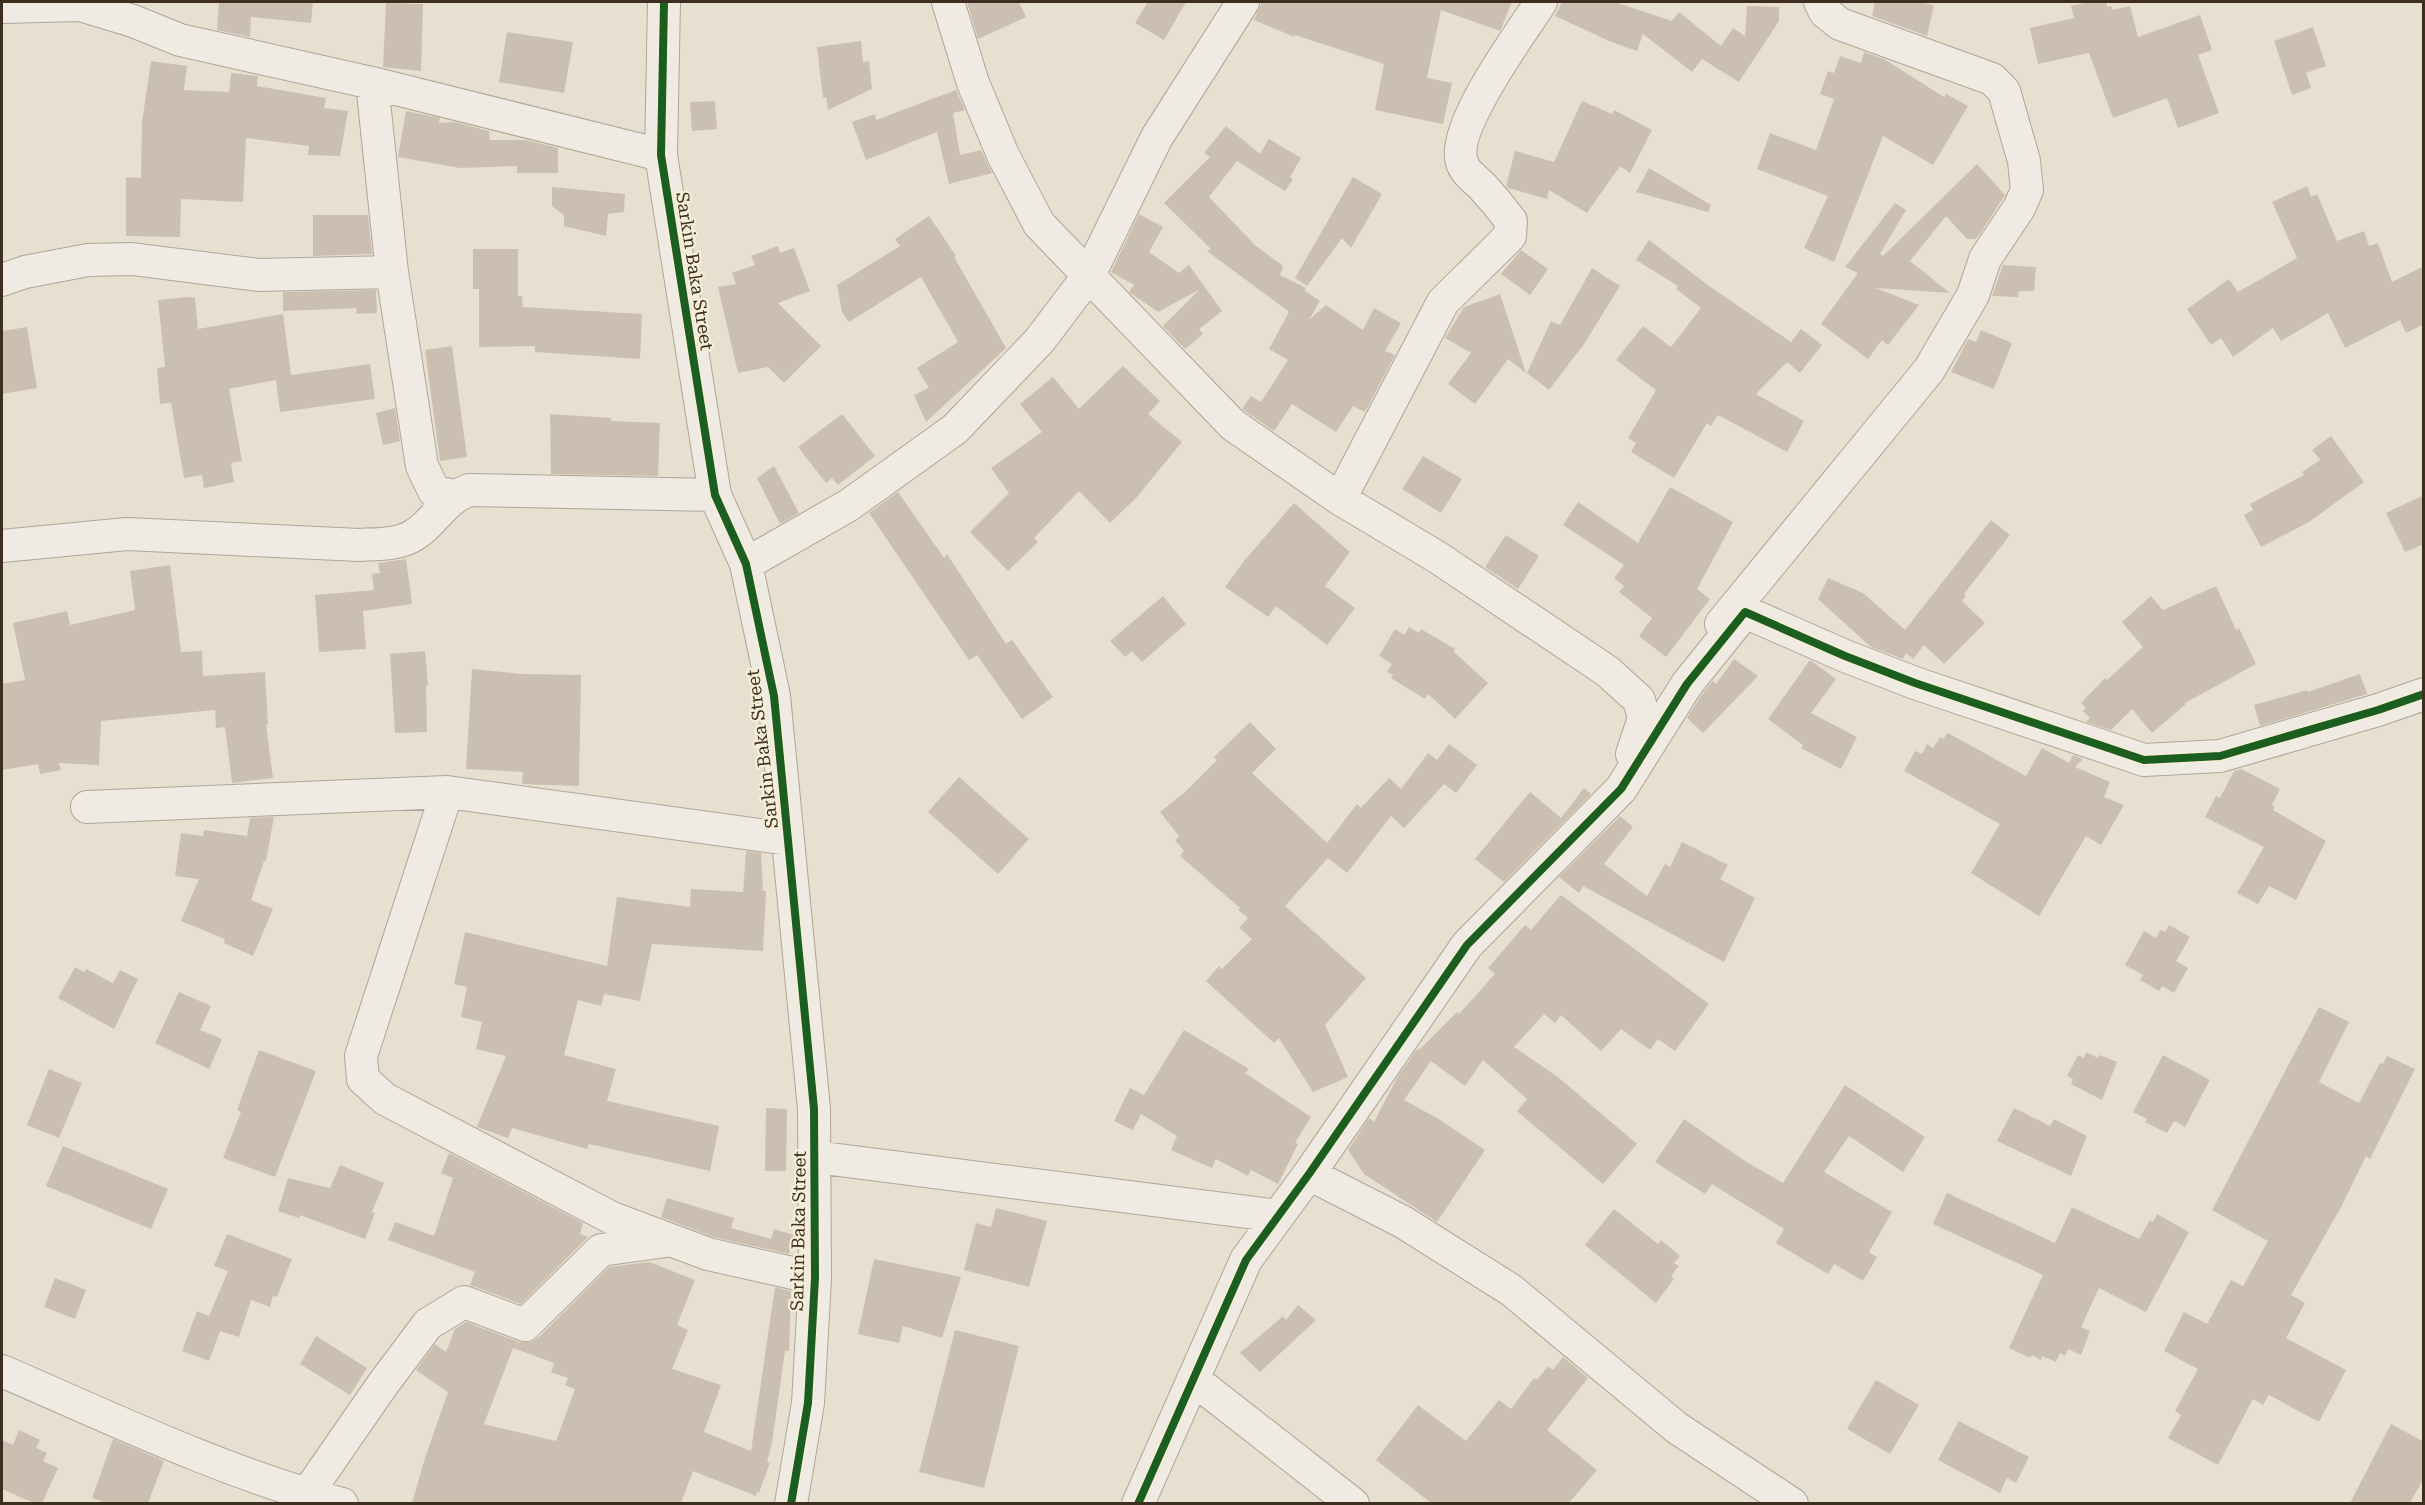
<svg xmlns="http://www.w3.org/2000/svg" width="2425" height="1505" viewBox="0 0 2425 1505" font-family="'Roboto Serif',serif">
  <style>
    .building { fill: #cbbfb2; fill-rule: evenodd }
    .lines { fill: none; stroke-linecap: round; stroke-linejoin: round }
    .minor-casing { stroke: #ada599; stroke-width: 34 }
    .minor { stroke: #efebe3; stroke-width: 32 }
    .cycleway-casing { stroke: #f7eed8; stroke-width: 11 }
    .cycleway { stroke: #1b5e20; stroke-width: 8 }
    .labels { text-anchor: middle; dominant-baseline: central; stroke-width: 4.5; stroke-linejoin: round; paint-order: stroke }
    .street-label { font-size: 18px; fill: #3d2e20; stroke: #f7eed8 }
  </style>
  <rect width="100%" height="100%" fill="#e7e0d1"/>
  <path class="building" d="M 219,2 L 313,2 L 311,23 L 251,17 L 250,37 L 217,30 Z
    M 967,2 L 1019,2 L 1026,17 L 978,39 Z
    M 1148,2 L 1186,2 L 1164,40 L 1135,23 Z
    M 1262,2 L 1512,2 L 1500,31 L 1441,10 L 1427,78 L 1452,83 L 1443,124 L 1375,110 L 1384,64 L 1295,35 L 1295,37 L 1254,20 Z
    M 1562,2 L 1615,2 L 1672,21 L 1679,12 L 1721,46 L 1733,28 L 1745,36 L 1747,6 L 1779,7 L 1779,21 L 1739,82 L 1702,59 L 1692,72 L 1643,34 L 1637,51 L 1609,41 L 1555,16 Z
    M 1875,2 L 1918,2 L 1934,5 L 1927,36 L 1872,16 Z
    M 2088,2 L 2106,2 L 2107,7 L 2111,6 L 2112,10 L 2130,6 L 2138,37 L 2200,15 L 2212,50 L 2198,55 L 2219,113 L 2178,128 L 2167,98 L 2113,118 L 2089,53 L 2038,64 L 2030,28 L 2074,18 L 2071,6 Z
    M 386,3 L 423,4 L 421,71 L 383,67 Z
    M 2313,27 L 2326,66 L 2306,73 L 2311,88 L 2292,95 L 2274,41 Z
    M 507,32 L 573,42 L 564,93 L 499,82 Z
    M 861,41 L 863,62 L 869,61 L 872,89 L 828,110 L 826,97 L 823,98 L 817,47 Z
    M 1864,52 L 1884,59 L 1944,97 L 1946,94 L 1968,106 L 1933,165 L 1883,136 L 1834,262 L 1804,248 L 1828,196 L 1757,169 L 1770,133 L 1816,150 L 1834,99 L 1820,94 L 1828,71 L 1834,73 L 1840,56 L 1861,63 Z
    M 151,61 L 187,66 L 184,90 L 229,92 L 231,73 L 258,76 L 257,86 L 326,98 L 324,108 L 348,111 L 340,156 L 308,155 L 309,146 L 246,138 L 243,202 L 181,199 L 180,237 L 126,236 L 126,177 L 141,178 L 142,122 Z
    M 956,90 L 965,110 L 953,113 L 960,155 L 981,150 L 992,173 L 949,184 L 937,132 L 866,160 L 852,122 L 875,114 L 876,120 Z
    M 715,101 L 717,129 L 692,131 L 690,102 Z
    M 1582,101 L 1612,114 L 1614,110 L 1652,130 L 1630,173 L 1620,166 L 1587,213 L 1549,190 L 1547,199 L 1508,188 L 1506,186 L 1515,151 L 1554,162 Z
    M 406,111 L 440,118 L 439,123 L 454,122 L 489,131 L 490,140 L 526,140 L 558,148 L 558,173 L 517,173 L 517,166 L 460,168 L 398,157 Z
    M 1226,126 L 1260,154 L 1269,139 L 1301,158 L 1290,177 L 1293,179 L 1285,191 L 1237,161 L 1209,197 L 1255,245 L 1283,266 L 1280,275 L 1306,288 L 1304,290 L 1320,301 L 1309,320 L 1326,305 L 1363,330 L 1374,308 L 1401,323 L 1385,351 L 1395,355 L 1365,412 L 1353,406 L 1336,432 L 1292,404 L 1274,431 L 1242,409 L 1251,396 L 1261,402 L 1288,360 L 1269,349 L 1289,312 L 1207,251 L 1211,249 L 1164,203 L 1210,157 L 1204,153 Z
    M 1977,164 L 2005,195 L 1980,234 L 1975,239 L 1967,239 L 1946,216 L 1910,261 L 1950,293 L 1876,288 L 1919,305 L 1888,345 L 1882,340 L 1868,359 L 1821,324 L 1858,273 L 1845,267 L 1895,203 L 1906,210 L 1880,254 L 1883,256 Z
    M 1649,168 L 1711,205 L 1708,212 L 1636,192 Z
    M 1353,177 L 1382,194 L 1351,248 L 1342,238 L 1307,286 L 1295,278 Z
    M 2307,186 L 2311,197 L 2317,194 L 2337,241 L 2364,231 L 2369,246 L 2378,243 L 2392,282 L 2424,266 L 2424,324 L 2406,333 L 2400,320 L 2345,348 L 2328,313 L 2281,341 L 2273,328 L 2233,357 L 2221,338 L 2211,345 L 2187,309 L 2229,279 L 2238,292 L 2297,258 L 2272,202 Z
    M 552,187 L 625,194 L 624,212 L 608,214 L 606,236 L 564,226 L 564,215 L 552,206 Z
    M 1139,214 L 1163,227 L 1149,252 L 1179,273 L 1189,265 L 1222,311 L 1199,329 L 1203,334 L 1185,349 L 1163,326 L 1199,290 L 1158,312 L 1129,292 L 1134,285 L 1111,272 Z
    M 313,215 L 368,215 L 372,254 L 313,256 Z
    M 929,216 L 956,256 L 954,257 L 1006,348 L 926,422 L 914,395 L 929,388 L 917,368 L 958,342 L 921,277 L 849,322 L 842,312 L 837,285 L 900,246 L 895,239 Z
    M 1649,240 L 1709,286 L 1791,342 L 1801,329 L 1822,345 L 1800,373 L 1787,362 L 1756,394 L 1804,421 L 1787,452 L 1718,415 L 1711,426 L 1707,423 L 1674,478 L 1631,452 L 1636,443 L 1628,438 L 1656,390 L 1616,360 L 1643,326 L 1671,347 L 1701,308 L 1676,289 L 1678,286 L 1636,260 Z
    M 778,246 L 780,253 L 794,248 L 810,291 L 778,303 L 821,346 L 784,383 L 768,367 L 738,373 L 718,287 L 736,284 L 732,273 L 755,265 L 751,256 Z
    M 473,249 L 518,249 L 518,296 L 522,296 L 523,307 L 642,314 L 640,359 L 535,352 L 535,346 L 479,347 L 479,289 L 473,289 Z
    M 1521,250 L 1548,269 L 1530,295 L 1501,274 Z
    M 2003,265 L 2036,267 L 2034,291 L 2019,291 L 2018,297 L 1992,296 Z
    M 1592,268 L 1620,286 L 1584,344 L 1549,390 L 1527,373 L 1551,321 L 1560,325 Z
    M 376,290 L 377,313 L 356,314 L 357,308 L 283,311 L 283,292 Z
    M 1500,294 L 1526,373 L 1508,359 L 1475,404 L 1448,384 L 1471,353 L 1445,338 L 1464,307 Z
    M 187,297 L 195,298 L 198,329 L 283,314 L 291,375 L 370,364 L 375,399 L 280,412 L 276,380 L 229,389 L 242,461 L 231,463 L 234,482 L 204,488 L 202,475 L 184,478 L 171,403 L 160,404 L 157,368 L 165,367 L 158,300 Z
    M 27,327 L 37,388 L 2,394 L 2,331 Z
    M 1981,330 L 2012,343 L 1994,389 L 1951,372 L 1968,339 L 1976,342 Z
    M 452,346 L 467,457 L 440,461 L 425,350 Z
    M 1123,366 L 1160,401 L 1148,414 L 1182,442 L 1136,498 L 1110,523 L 1079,491 L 1034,538 L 1038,542 L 1008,571 L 970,532 L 1009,493 L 991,468 L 1042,432 L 1020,404 L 1053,377 L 1079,409 Z
    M 395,408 L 400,441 L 383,445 L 376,413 Z
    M 550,414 L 611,418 L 611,421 L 660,423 L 658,476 L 551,474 Z
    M 842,414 L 875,456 L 838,485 L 832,478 L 826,483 L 798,447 Z
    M 2331,436 L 2364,482 L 2309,522 L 2261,547 L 2244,515 L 2253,510 L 2250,504 L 2304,475 L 2302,472 L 2320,460 L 2312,450 Z
    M 1423,456 L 1462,479 L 1441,513 L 1402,489 Z
    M 774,466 L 799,513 L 780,524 L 757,478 Z
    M 1670,487 L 1733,522 L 1697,589 L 1710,599 L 1666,657 L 1639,636 L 1652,618 L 1619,592 L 1624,586 L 1614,578 L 1624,565 L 1563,525 L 1578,502 L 1638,543 Z
    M 898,492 L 944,558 L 947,554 L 1006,644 L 1012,640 L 1053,697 L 1022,719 L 977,655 L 969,660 L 869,513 Z
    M 2424,495 L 2424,544 L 2405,552 L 2386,513 Z
    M 1294,503 L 1350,552 L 1325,586 L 1355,608 L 1327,645 L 1276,606 L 1268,617 L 1225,587 L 1244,561 Z
    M 1991,520 L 2010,535 L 1964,594 L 1966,596 L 1962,601 L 1985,623 L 1944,664 L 1924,645 L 1913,659 L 1906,653 L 1903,659 L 1871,647 L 1818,599 L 1828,578 L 1863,593 L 1905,630 Z
    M 1506,535 L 1539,556 L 1518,589 L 1485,567 Z
    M 406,559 L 412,604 L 363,611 L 366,649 L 319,652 L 315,595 L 374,590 L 372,574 L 380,573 L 378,563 Z
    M 170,565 L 181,652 L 202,651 L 203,676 L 265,672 L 268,724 L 266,724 L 273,778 L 232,783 L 225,727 L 216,728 L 215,710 L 101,721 L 99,765 L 59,763 L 61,770 L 40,774 L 38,764 L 2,770 L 2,684 L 25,680 L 13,623 L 67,611 L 70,625 L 135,610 L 130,571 Z
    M 2216,586 L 2236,630 L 2239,628 L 2256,664 L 2185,703 L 2186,704 L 2152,733 L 2132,709 L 2111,730 L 2086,722 L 2090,718 L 2083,711 L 2086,708 L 2081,703 L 2105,678 L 2107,680 L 2143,647 L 2122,622 L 2151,596 L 2163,610 Z
    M 1163,596 L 1186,624 L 1142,662 L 1132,651 L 1125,657 L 1110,641 Z
    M 1409,627 L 1419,633 L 1421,629 L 1455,649 L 1454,652 L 1488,683 L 1455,719 L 1428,694 L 1425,699 L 1391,678 L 1393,675 L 1387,672 L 1392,664 L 1379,656 L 1395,629 L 1404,635 Z
    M 425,651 L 428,685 L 426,685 L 427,732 L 395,733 L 390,654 Z
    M 1734,659 L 1758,676 L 1703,733 L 1687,718 L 1702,694 L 1713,681 L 1716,684 Z
    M 1810,660 L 1836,679 L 1811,713 L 1857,737 L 1841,769 L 1801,748 L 1803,745 L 1768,719 Z
    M 472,669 L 523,674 L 581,675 L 579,786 L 522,784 L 523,772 L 466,769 Z
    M 2360,674 L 2367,694 L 2260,726 L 2254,705 L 2307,690 L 2308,692 Z
    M 1250,722 L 1276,749 L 1252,773 L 1327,843 L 1357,804 L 1361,808 L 1389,778 L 1401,789 L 1428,753 L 1437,760 L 1449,744 L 1477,765 L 1456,793 L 1444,784 L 1404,828 L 1391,816 L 1347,873 L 1328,858 L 1285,906 L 1366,978 L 1325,1025 L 1348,1077 L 1313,1092 L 1279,1038 L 1274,1043 L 1206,981 L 1219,966 L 1222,969 L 1252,939 L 1239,928 L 1248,918 L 1238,910 L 1240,908 L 1180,856 L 1184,851 L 1175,840 L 1179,836 L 1160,812 L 1185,792 L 1217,760 L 1214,757 Z
    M 1948,733 L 2026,776 L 2042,748 L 2069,763 L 2073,755 L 2083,759 L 2075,767 L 2110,782 L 2104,797 L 2124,805 L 2101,845 L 2086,836 L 2039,916 L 1971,873 L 2000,824 L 1904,771 L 1915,751 L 1922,754 L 1927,744 L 1933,748 L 1940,737 L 1943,739 Z
    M 2241,769 L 2280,789 L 2272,805 L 2275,807 L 2273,810 L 2326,841 L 2296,900 L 2269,886 L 2258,904 L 2237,893 L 2264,847 L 2205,817 L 2216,796 L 2220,798 L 2234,771 Z
    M 959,777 L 1029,839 L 998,874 L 928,812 Z
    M 1584,788 L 1591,794 L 1504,882 L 1475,859 L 1530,792 L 1561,818 Z
    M 1620,816 L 1633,827 L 1604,864 L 1647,896 L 1665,864 L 1670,867 L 1682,842 L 1728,865 L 1720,879 L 1755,898 L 1724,962 L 1583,886 L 1579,893 L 1559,877 Z
    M 274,817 L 266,861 L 264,861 L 251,900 L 273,909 L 253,956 L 224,943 L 225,939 L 181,921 L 199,879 L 175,876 L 181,833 L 203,836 L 204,830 L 247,836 L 250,818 Z
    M 746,851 L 761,853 L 763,891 L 766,891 L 763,951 L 652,944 L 640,1001 L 604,994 L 601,1006 L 578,1000 L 564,1055 L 616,1069 L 607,1101 L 719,1126 L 710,1171 L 589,1144 L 587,1149 L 512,1128 L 508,1138 L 477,1127 L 506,1056 L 476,1049 L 482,1022 L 461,1017 L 467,987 L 454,984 L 465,932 L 607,966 L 617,897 L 690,907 L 691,889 L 743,892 Z
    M 1561,895 L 1709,1004 L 1675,1051 L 1658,1039 L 1650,1050 L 1621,1029 L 1601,1051 L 1561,1015 L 1555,1023 L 1544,1014 L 1514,1047 L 1558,1077 L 1637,1144 L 1603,1184 L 1517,1111 L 1527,1099 L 1483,1060 L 1465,1086 L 1431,1061 L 1404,1100 L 1437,1118 L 1485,1150 L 1437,1222 L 1364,1174 L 1348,1150 L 1369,1118 L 1374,1122 L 1397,1078 L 1417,1049 L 1419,1050 L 1457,1012 L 1459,1014 L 1495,974 L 1488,968 L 1525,925 L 1531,930 Z
    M 2169,925 L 2190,937 L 2176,961 L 2188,968 L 2174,993 L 2162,986 L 2159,991 L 2140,980 L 2143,975 L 2125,965 L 2144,931 L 2156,938 L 2160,930 L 2165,932 Z
    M 75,967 L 84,972 L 86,969 L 113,983 L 120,970 L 138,979 L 114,1029 L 58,998 Z
    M 179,992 L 211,1006 L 200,1030 L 222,1039 L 209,1069 L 155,1043 Z
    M 2319,1007 L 2349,1022 L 2319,1082 L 2359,1103 L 2380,1063 L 2383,1064 L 2387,1056 L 2415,1069 L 2370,1159 L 2366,1156 L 2341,1207 L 2291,1295 L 2305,1303 L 2286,1338 L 2346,1370 L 2319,1422 L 2269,1395 L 2263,1405 L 2253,1399 L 2218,1465 L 2168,1438 L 2181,1415 L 2175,1411 L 2198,1369 L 2164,1351 L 2184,1312 L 2207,1324 L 2231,1280 L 2243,1286 L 2268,1241 L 2212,1210 Z
    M 1184,1030 L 1249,1069 L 1245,1073 L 1311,1117 L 1295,1143 L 1298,1144 L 1278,1184 L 1251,1170 L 1248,1176 L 1216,1159 L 1212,1168 L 1171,1150 L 1177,1136 L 1141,1114 L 1133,1130 L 1114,1121 L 1130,1088 L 1144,1095 Z
    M 259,1050 L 316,1071 L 275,1177 L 223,1158 L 241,1112 L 237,1110 Z
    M 2086,1052 L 2098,1058 L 2100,1055 L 2117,1062 L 2102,1100 L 2071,1084 L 2073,1079 L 2067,1076 L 2078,1055 L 2084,1058 Z
    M 2163,1055 L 2210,1080 L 2185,1127 L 2174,1121 L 2167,1133 L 2145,1122 L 2147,1119 L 2133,1112 Z
    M 49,1069 L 82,1083 L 59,1138 L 27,1125 Z
    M 1845,1085 L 1925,1137 L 1903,1172 L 1849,1136 L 1824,1172 L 1892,1212 L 1869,1252 L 1877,1257 L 1863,1281 L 1834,1264 L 1828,1274 L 1776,1243 L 1784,1229 L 1712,1184 L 1705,1194 L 1655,1162 L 1684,1119 L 1745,1161 L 1783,1183 Z
    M 766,1108 L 787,1109 L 786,1171 L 765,1171 Z
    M 2014,1108 L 2050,1126 L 2054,1119 L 2087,1136 L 2071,1176 L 1997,1141 Z
    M 63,1146 L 168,1189 L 151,1229 L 46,1186 Z
    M 449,1153 L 583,1223 L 580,1234 L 588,1237 L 521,1304 L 470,1285 L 475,1272 L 388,1240 L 395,1222 L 434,1236 L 453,1178 L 441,1173 Z
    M 340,1165 L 384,1183 L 372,1212 L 375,1213 L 365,1239 L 300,1215 L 299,1218 L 278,1211 L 288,1178 L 330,1188 Z
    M 1947,1193 L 2055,1243 L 2072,1207 L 2139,1239 L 2150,1220 L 2153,1222 L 2157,1214 L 2189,1232 L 2146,1312 L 2099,1288 L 2081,1327 L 2090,1331 L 2081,1355 L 2068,1349 L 2065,1356 L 2060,1353 L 2056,1362 L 2042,1356 L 2041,1360 L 2032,1355 L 2030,1358 L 2009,1348 L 2043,1275 L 1933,1224 Z
    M 667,1198 L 734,1218 L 731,1228 L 771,1239 L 774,1229 L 794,1235 L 789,1254 L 768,1249 L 770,1243 L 768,1249 L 713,1237 L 661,1217 Z
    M 996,1208 L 1047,1221 L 1029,1287 L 964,1270 L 976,1223 L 991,1227 Z
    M 1614,1209 L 1658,1244 L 1661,1240 L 1680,1256 L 1674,1263 L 1679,1266 L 1671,1276 L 1674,1279 L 1656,1303 L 1585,1245 Z
    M 227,1234 L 292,1259 L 277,1297 L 273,1296 L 270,1307 L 251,1300 L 239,1337 L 220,1331 L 209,1361 L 182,1351 L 197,1311 L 209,1316 L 228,1271 L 214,1266 Z
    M 874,1259 L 961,1277 L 942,1338 L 903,1326 L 899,1343 L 858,1334 Z
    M 649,1262 L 695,1280 L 677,1325 L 688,1330 L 672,1369 L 721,1385 L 704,1432 L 751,1451 L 775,1287 L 791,1291 L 789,1351 L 785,1351 L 772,1443 L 767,1462 L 770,1463 L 759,1493 L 757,1492 L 756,1496 L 693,1471 L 681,1503 L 412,1503 L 425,1458 L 448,1392 L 416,1370 L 435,1344 L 446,1352 L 455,1329 L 466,1322 L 519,1342 L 529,1342 L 538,1338 L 609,1267 ZM 513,1348 L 554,1363 L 551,1372 L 568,1378 L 565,1385 L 575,1389 L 556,1441 L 484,1424 Z
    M 55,1278 L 86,1290 L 75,1319 L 44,1307 Z
    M 1298,1305 L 1316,1320 L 1260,1372 L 1240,1353 L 1283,1316 L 1286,1320 Z
    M 955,1330 L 1019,1346 L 984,1488 L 919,1472 Z
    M 316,1336 L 367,1368 L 350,1395 L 300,1364 Z
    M 1563,1357 L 1588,1378 L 1547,1430 L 1597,1470 L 1569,1503 L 1431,1503 L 1376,1460 L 1418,1405 L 1466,1441 L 1499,1400 L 1511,1409 L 1534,1378 L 1537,1380 L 1548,1366 L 1553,1370 Z
    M 1876,1380 L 1919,1405 L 1890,1454 L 1847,1429 Z
    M 1959,1421 L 2029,1457 L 2016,1483 L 2007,1478 L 2000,1493 L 1938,1460 Z
    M 2391,1424 L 2424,1442 L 2424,1478 L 2410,1503 L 2350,1503 Z
    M 19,1430 L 40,1440 L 36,1448 L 47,1453 L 43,1461 L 58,1468 L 42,1503 L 34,1503 L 2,1489 L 2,1440 L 13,1445 Z
    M 113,1439 L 164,1461 L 148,1503 L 107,1503 L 92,1498 Z"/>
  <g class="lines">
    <g class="minor-casing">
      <path id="minor" d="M 664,2 L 661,155 L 715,495 L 746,564 L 774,696 L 814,1109 L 815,1278 L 808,1403 L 791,1504
        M 948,2 L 973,83 L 1003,155 L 1039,224 L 1233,425 L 1340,499 L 1437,557 L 1607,671 L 1639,700 L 1644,718 L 1632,754
        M 2,7 L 80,5 L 133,21 L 180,40 L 372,83 L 661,155
        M 372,83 L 392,272 L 422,466 L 434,491 L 454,496
        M 2,280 L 25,272 L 88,260 L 132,259 L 258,275 L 392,272
        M 1340,499 L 1443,302 L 1510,236 L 1511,221 C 1502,209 1492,197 1482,186 C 1476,180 1466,173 1463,165 C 1447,131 1522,32 1541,2
        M 2,546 L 127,534 L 359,545 C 376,544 399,545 414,535 C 436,522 441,501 469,490 L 715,495
        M 746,564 L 849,505 L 955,429 L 1040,340 L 1089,275 L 1157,137 L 1243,2
        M 1721,624 L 1929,370 L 1973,295 L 1985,259 L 2019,208 L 2027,190 L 2024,161 L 2004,91 L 1992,79 L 1840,24 L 1825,12 L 1820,2
        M 447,792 L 361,1056 L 363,1079 L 385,1099 L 612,1218 L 708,1254 L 815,1278
        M 87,807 L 447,792 L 788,839
        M 815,1157 L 1278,1216
        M 1309,1174 L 1403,1222 L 1511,1290 L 1677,1428 L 1792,1504
        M 2,1371 C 113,1419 225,1473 342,1504
        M 1193,1379 L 1353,1504
        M 300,1504 L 383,1384 L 428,1324 L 464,1302 L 525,1325 L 601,1250 L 666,1241
        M 1138,1504 L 1246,1260 L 1309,1174 L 1467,945 L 1621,789 L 1687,684 L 1745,612 L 1845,656 L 1915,683 L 2144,760 L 2220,756 L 2378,710 L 2424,694"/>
    </g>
    <use href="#minor" class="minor"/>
    <g class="cycleway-casing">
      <path id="cycleway" d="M 664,2 L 661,155 L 715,495 L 746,564 L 774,696 L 814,1109 L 815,1278 L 808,1403 L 791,1504
        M 1138,1504 L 1246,1260 L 1309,1174 L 1467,945 L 1621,789 L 1687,684 L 1745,612 L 1845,656 L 1915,683 L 2144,760 L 2220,756 L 2378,710 L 2424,694"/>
    </g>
    <use href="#cycleway" class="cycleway"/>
  </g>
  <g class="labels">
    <g class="street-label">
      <text transform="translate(695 271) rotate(81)">Sarkin Baka Street</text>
      <text transform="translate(762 749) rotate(-97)">Sarkin Baka Street</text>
      <text transform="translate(798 1231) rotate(-89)">Sarkin Baka Street</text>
    </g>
  </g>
  <rect width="2425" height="1505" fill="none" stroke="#3d2e20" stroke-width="6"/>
</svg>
